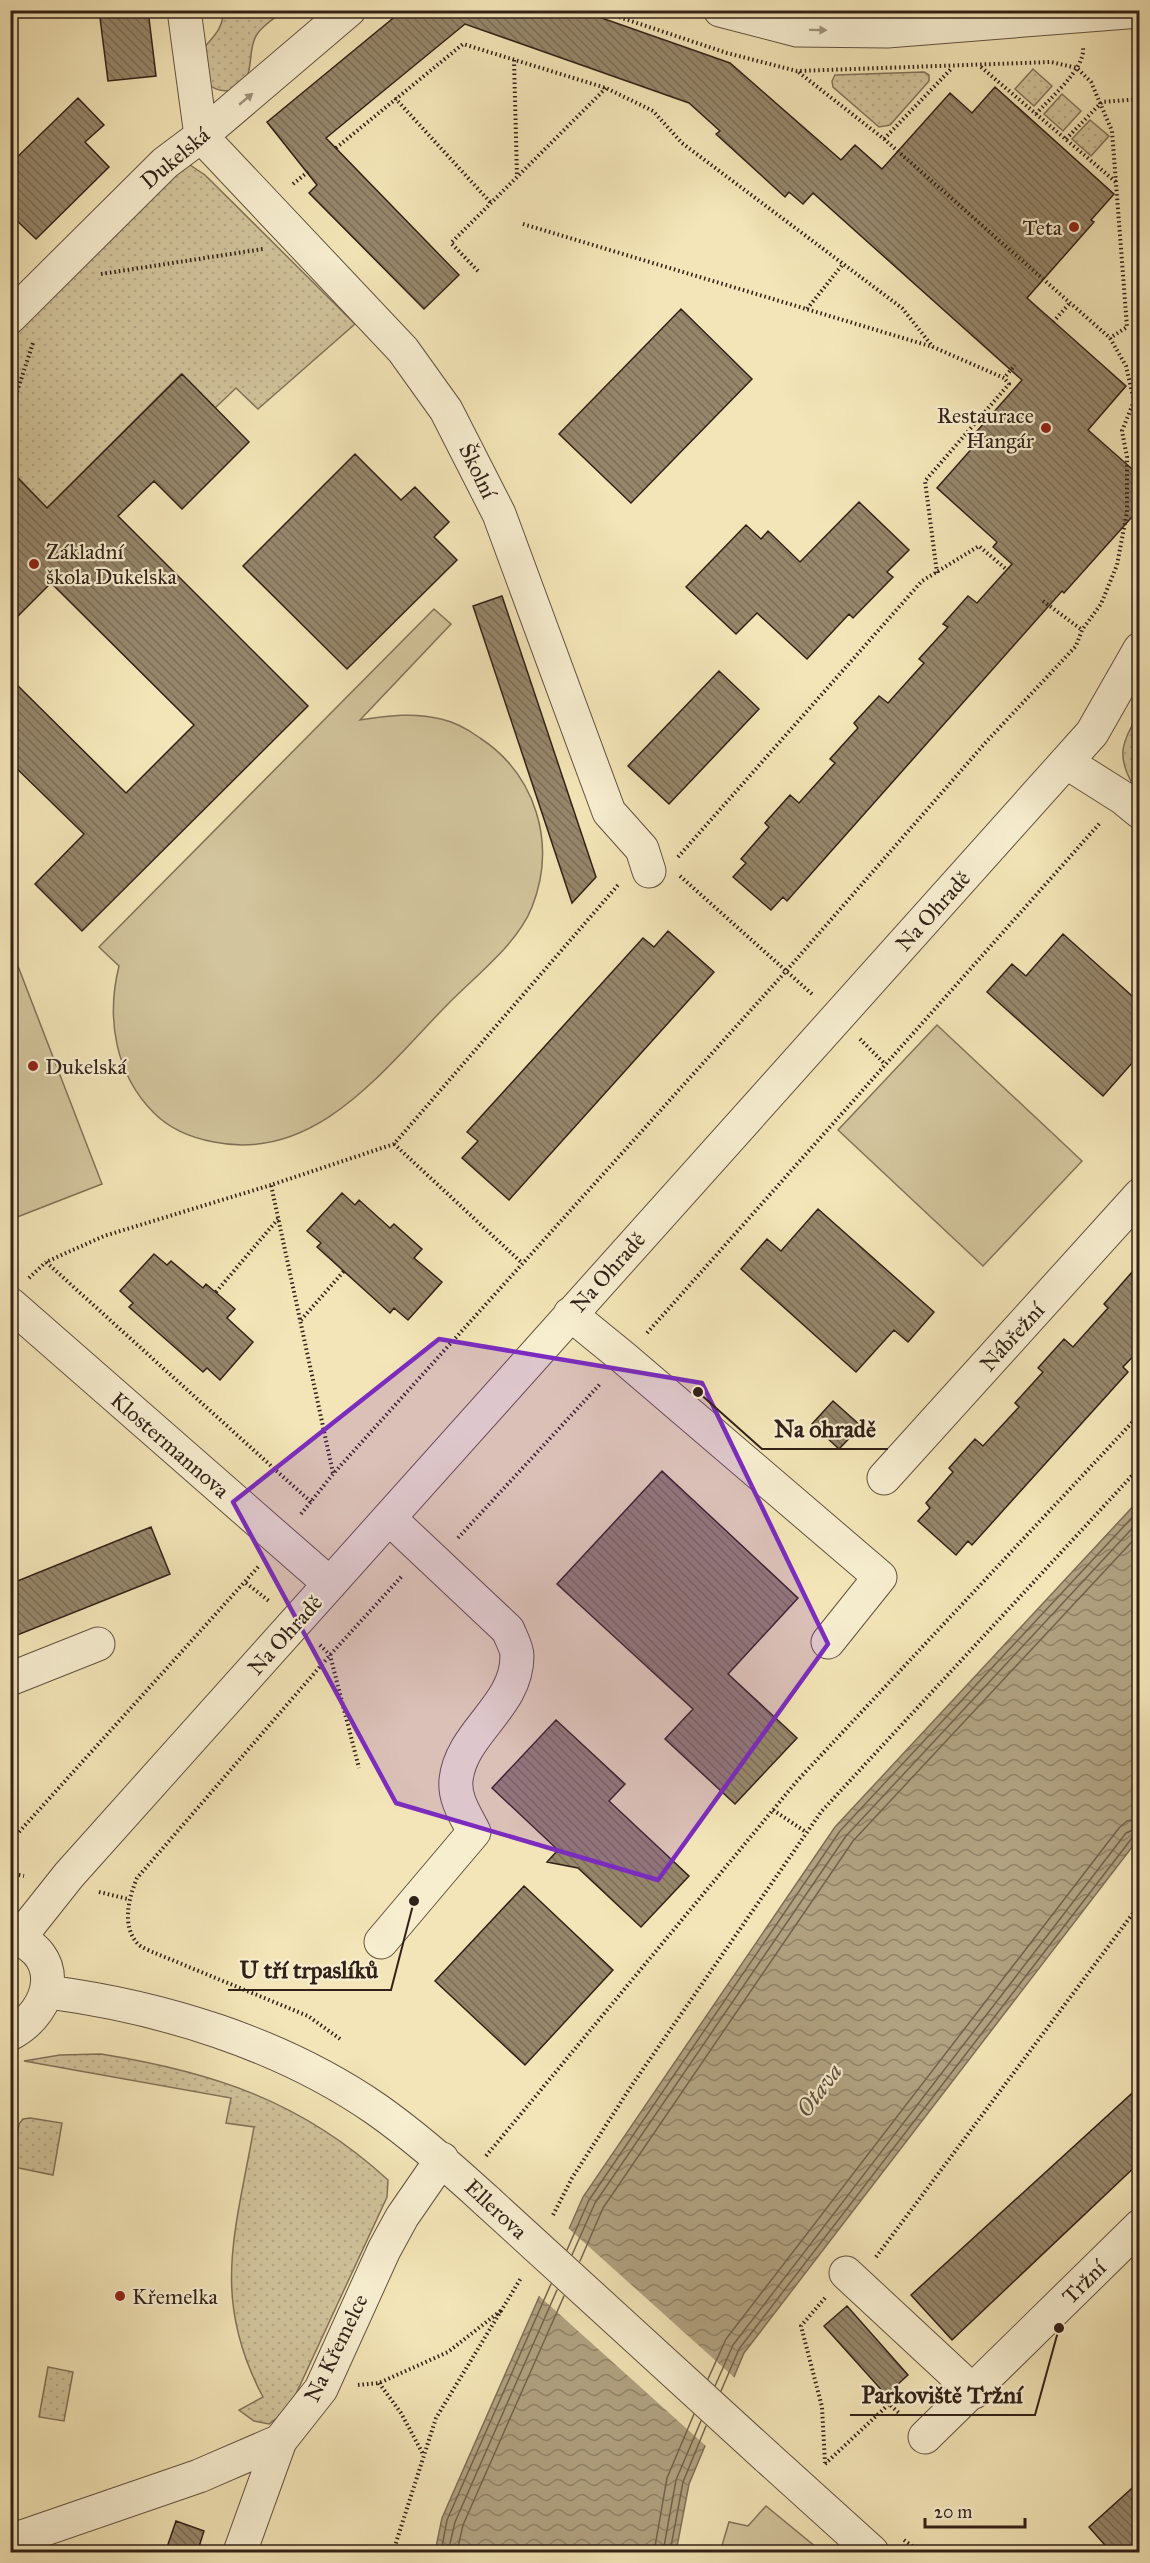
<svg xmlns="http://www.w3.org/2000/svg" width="1150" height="2563" viewBox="0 0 1150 2563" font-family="'IM FELL Great Primer',serif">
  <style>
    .grass { fill: url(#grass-dots); stroke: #82725a; stroke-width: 1.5 }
    .park { fill: #d2c49c; stroke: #82725a; stroke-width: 1.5 }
    .water { fill: url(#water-waves); stroke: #7e6e57; stroke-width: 1.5 }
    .pier { fill: #f3e5b7 }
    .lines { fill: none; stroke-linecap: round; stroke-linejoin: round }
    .shore { stroke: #72624c; stroke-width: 1.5 }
    .building { fill: url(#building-back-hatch); stroke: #322118; stroke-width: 1.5 }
    .minor-casing { stroke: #625240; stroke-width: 35 }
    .path { stroke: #322118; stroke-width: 4; stroke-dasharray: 1.5 3; stroke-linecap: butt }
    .minor { stroke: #f7eed0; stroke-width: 33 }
    .minor-bridge-casing { stroke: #625240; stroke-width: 35; stroke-linecap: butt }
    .minor-bridge { stroke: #f7eed0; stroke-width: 33 }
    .oneway { fill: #9e927d }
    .marked { fill: #7b2cbf; fill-opacity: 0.2; stroke: #7b2cbf; stroke-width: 4.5; stroke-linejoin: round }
    .poi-dot { fill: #8f2418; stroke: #f7eed0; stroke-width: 2 }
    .labels { text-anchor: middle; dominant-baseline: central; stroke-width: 4.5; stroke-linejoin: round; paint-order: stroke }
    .street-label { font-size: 22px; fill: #322118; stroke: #f7eed0 }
    .poi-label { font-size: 22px; fill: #322118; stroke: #f7eed0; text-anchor: start }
    .water-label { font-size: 24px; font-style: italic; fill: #5e4e3d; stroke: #f7eed0 }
    .leader { fill: none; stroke: #322118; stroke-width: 2 }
    .callout-dot { fill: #322118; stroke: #f7eed0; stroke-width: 2 }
    .callout-label { font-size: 24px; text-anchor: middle; font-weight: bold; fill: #322118; stroke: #f7eed0; stroke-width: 4.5; stroke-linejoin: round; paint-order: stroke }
  </style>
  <defs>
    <pattern id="grass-dots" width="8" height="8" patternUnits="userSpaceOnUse" patternTransform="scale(1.5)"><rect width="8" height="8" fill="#d2c49c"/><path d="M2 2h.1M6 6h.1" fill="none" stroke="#b5a886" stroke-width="1.8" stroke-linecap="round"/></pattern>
    <pattern id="water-waves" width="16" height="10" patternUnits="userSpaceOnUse" patternTransform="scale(1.5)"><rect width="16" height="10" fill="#b1a281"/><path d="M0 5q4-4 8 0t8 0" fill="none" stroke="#918469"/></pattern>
    <pattern id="building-back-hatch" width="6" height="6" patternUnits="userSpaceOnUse" patternTransform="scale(1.5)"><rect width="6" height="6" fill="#96876b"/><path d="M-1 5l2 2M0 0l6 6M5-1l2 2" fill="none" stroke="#7b6e57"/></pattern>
  </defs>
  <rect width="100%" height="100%" fill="#f3e5b7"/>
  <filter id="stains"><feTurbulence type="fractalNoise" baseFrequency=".00333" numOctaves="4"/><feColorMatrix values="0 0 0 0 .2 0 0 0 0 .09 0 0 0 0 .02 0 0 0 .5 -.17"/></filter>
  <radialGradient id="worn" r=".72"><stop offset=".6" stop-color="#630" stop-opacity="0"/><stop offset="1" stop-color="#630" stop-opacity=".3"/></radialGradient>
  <path class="grass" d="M 223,11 L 284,11 C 276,17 261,26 256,36 C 246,53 257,82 233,90 C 220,93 212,88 203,80 L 200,52 C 211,39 224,29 223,11 Z
    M 1033,69 L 1052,86 L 1034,106 L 1015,89 Z
    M 924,72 L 929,75 L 929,81 L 890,125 L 879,127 L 833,87 L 832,81 L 835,75 Z
    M 1062,94 L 1081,111 L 1063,131 L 1044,114 Z
    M 1090,120 L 1109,136 L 1091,156 L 1072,139 Z
    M 190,165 L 205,175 L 355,324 L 258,409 L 236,388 L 215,408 L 181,374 L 47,508 L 11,470 L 11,333 L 176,166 Z
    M 1139,713 L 1139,767 L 1132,783 C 1115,753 1124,740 1139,713 Z
    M 11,1967 C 21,1980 18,1993 11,2005 Z
    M 101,2054 C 213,2072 302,2101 388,2180 L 387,2197 L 289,2409 L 269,2424 L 254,2421 L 239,2410 L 263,2397 C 210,2297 236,2231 254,2127 L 226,2123 L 231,2098 L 24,2061 L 60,2055 Z
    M 30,2118 L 62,2123 L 53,2175 L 19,2168 L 13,2162 L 19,2124 L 23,2119 Z
    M 48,2367 L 73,2372 L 64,2421 L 39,2417 Z"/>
  <path class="park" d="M 434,609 L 451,624 L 360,720 C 388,716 413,712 441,719 C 455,722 469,730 480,738 C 536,775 557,844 532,907 C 517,945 475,976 447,1005 C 384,1069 316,1163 214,1142 C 192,1138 170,1129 154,1113 C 115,1074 106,1018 119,966 L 99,947 Z
    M 11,948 L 102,1184 L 12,1219 L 10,1216 Z
    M 937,1025 L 1082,1161 L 983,1266 L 838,1130 Z
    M 766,2506 L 822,2552 L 720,2552 L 729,2522 L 748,2526 Z"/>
  <path class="water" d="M 1139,1500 L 1139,1838 L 744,2353 L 689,2484 L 676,2552 L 435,2552 L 442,2518 L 583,2197 L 835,1827 Z"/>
  <path class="pier" d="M 567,2227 L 736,2379 L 707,2447 L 537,2294 Z"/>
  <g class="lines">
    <path class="shore" d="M 567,2250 L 589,2200 L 840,1831 L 1140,1509
      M 572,2255 L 595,2203 L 846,1836 L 1140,1520
      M 580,2261 L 603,2208 L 853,1841 L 1140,1533
      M 708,2379 L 726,2339 L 1119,1828 L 1127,1821 L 1140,1818
      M 715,2386 L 733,2345 L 1126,1833 L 1140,1827
      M 721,2391 L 739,2349 L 1132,1838 L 1140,1835
      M 441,2552 L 447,2520 L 551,2284
      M 448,2552 L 455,2522 L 557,2290
      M 457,2552 L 463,2525 L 564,2296
      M 654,2552 L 667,2478 L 694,2414
      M 663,2552 L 676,2480 L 701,2421
      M 670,2552 L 683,2482 L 706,2426"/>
  </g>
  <path class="building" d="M 99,10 L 148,10 L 156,76 L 108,81 Z
    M 403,10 L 579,10 L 730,63 L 841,160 L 855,145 L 882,169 L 950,93 L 972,113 L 995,87 L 1114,194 L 1091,220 L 1094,222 L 1027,298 L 1126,386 L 1088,430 L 1140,476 L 1140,508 L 1064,593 L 1062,591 L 787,901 L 783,897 L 771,910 L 733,877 L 746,863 L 741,859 L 769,827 L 765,823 L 790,795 L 799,803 L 835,763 L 830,759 L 858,728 L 854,723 L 879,696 L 888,703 L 924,663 L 919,659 L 948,627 L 943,624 L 968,596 L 977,603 L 1012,564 L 993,547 L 997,542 L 937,488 L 975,445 L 970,439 L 1022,380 L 813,193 L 803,204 L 789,192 L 785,197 L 716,134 L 720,131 L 689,103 L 465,24 L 326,138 L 459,275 L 424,309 L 309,193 L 317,185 L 267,122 Z
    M 78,98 L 104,125 L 85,142 L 109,167 L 36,239 L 10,214 L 10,164 Z
    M 681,309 L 752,379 L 631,503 L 559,434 Z
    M 182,374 L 249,442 L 182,509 L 154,481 L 118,516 L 308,706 L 82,931 L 35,884 L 84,834 L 10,762 L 10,678 L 126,793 L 194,725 L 51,583 L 10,624 L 10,470 L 47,508 Z
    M 355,454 L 401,500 L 415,487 L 449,522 L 434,537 L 457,560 L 347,669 L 243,566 Z
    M 859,502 L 909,550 L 887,572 L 893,577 L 853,618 L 849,614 L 807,659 L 757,613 L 736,634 L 686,587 L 746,525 L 761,539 L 768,531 L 800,562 Z
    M 502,596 L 596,877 L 572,903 L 473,606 Z
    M 719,671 L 759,709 L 669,804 L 628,766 Z
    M 668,931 L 714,972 L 509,1200 L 462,1158 L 478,1141 L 467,1132 L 643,938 L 654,947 Z
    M 1063,934 L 1140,1003 L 1140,1054 L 1103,1096 L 987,992 L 1012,964 L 1026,976 Z
    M 342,1193 L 355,1205 L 359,1200 L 390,1228 L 394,1224 L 422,1249 L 414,1258 L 442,1282 L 408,1320 L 394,1308 L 390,1313 L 317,1247 L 321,1243 L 307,1231 Z
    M 818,1209 L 934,1312 L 908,1342 L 894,1330 L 856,1372 L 741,1269 L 767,1239 L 781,1251 Z
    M 154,1254 L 167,1265 L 171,1261 L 203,1288 L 206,1284 L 235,1309 L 227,1318 L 253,1342 L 220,1380 L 207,1368 L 203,1372 L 129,1307 L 133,1303 L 120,1291 Z
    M 1140,1263 L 1140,1349 L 1123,1367 L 1128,1372 L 972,1545 L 968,1541 L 956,1555 L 918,1521 L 930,1508 L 926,1503 L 953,1472 L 949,1468 L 975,1439 L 983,1446 L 1019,1407 L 1015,1403 L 1043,1372 L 1038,1368 L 1064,1339 L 1073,1347 L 1108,1308 L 1104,1304 Z
    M 833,1401 L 861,1426 L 839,1449 L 812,1424 Z
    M 662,1471 L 798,1598 L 728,1674 L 797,1738 L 735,1804 L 665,1739 L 693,1709 L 557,1584 Z
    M 151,1527 L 170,1574 L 10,1638 L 10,1584 Z
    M 556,1720 L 625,1784 L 609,1801 L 689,1876 L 641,1927 L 578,1868 L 547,1862 L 558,1850 L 492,1788 Z
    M 524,1886 L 613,1970 L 525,2065 L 435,1981 Z
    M 1140,2086 L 1140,2162 L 952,2340 L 911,2295 Z
    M 847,2306 L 908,2375 L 886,2395 L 824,2326 Z
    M 1140,2481 L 1140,2553 L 1112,2553 L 1089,2527 Z
    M 176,2521 L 204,2531 L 197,2553 L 165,2553 Z"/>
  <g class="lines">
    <g class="minor-casing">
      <path id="minor" d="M 184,10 L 201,136
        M 720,10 L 797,30 L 887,31 L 1140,11
        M 201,136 L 403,350 L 446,410 L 499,514 L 609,812 L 642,849 L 649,871
        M 10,317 L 165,163 L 201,136 L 349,10
        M 1066,762 L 1123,798 L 1140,812
        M 10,1304 L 330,1584
        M 570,1314 L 624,1358 L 880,1577 L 828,1642
        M 884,1478 L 1140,1195
        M 10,1679 L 98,1644
        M 10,1936 C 65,1953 55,2010 10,2034
        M 19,1938 L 69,1875 L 1092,733 L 1140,649
        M 381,1942 L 474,1832 C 466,1816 454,1799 456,1780 C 461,1732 517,1707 517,1656 C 517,1648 511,1638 508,1630 L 389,1518
        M 48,1992 C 162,2007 280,2043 376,2109 C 416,2137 452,2169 488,2202
        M 846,2273 L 974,2392
        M 925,2437 L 1140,2226
        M 767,2457 L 872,2552
        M 10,2541 L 199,2476 L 280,2441 L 321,2389 L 384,2250 L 402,2217 L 442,2159
        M 240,2552 L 280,2441"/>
    </g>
    <path class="path" d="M 598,10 L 727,53 L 797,71 L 1051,62 L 1077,68 L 1091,82 L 1112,131 L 1127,327 L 1110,338
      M 514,60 L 517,176
      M 981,67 L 1117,183
      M 395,98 L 491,203
      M 1036,114 C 1050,98 1085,69 1083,48
      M 884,139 L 952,68
      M 1066,139 L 1102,102 L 1140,99
      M 336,148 L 463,44 L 606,88 L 653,111 L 682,143 L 902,308 L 933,347
      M 293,184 L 309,171
      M 523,224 L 933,347 L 1004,378 L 1015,365
      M 478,271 L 451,243 L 606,88
      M 101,274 L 263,249
      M 807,309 L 843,264
      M 1053,322 L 1069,304
      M 10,413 L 33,343
      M 937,573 L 925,481 L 1009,384 L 1004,378
      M 1043,601 L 1082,630
      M 678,857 L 922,581 L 979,546 L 1007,570
      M 680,876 L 813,995
      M 860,1039 L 885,1064
      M 394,1144 L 522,1263
      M 271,1185 L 104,1236 L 46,1262 L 311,1502
      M 29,1278 L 46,1262
      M 216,1292 L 278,1219
      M 301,1320 L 344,1271
      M 647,1333 L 1100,823
      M 333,1473 L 271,1185 L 394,1144 L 618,885
      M 301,1514 L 333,1474 L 787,970 L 986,742 L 1076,646 L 1082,630 L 1101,604 L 1117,565 L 1127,512 L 1127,457 L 1122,431 L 1134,401 L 1126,366 L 1110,338 L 884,139 L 797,71
      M 458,1538 L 601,1383
      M 246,1583 L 269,1601
      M 320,1645 L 330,1655 L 359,1768
      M 773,1810 L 806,1832
      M 10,1842 L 259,1566
      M 10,1873 L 24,1876
      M 99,1892 L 128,1899
      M 340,2039 L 308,2016 L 155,1953 C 150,1951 142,1948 138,1944 C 121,1926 129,1897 137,1878 L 330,1655 L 402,1576
      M 486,2156 L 797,1781 L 1140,1414
      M 553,2215 L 572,2178 L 630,2088 L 821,1812 L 1140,1467
      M 876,2257 L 1140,1904
      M 825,2298 L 801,2326 L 822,2407 L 825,2463
      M 379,2383 L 401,2413 L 423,2454
      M 358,2385 L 379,2383 L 448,2352 L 503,2309
      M 825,2464 L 889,2404 L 900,2414
      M 904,2540 L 920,2552
      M 393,2552 L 436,2418 L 521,2278"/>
    <use href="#minor" class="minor"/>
    <g class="minor-bridge-casing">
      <path id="minor-bridge" d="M 488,2202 L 767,2457"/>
    </g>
    <use href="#minor-bridge" class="minor-bridge"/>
  </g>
  <defs><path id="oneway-solid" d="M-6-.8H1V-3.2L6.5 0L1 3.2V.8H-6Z" transform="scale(1.5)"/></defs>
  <g class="oneway">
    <use href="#oneway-solid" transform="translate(818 30) rotate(1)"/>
    <use href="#oneway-solid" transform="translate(246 99) rotate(-40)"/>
  </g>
  <path class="marked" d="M 439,1339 L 702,1383 L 828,1644 L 658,1880 L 396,1803 L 233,1502 Z"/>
  <g class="poi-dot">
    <circle cx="1074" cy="227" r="6"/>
    <circle cx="1046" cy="428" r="6"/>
    <circle cx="34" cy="564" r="6"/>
    <circle cx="33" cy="1066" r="6"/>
    <circle cx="120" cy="2296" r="6"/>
  </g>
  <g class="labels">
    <g class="street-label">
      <text transform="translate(175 158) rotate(-40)">Dukelská</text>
      <text transform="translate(478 471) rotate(64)">Školní</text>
      <text transform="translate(933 911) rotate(-48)">Na Ohradě</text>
      <text transform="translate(608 1272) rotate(-48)">Na Ohradě</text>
      <text transform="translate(1012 1337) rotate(-48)">Nábřežní</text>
      <text transform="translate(170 1445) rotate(41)">Klostermannova</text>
      <text transform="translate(285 1635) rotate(-48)">Na Ohradě</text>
      <text transform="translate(496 2209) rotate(43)">Ellerova</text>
      <text transform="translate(1084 2282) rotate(-45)">Tržní</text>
      <text transform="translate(336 2348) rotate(-64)">Na Křemelce</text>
    </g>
    <g class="poi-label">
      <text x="1062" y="227" text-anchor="end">Teta</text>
      <text x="1034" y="415" text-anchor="end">Restaurace<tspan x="1034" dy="25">Hangár</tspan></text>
      <text x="46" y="551">Základní<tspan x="46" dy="25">škola Dukelska</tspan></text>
      <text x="45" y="1066">Dukelská</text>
      <text x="132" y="2296">Křemelka</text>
    </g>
    <g class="water-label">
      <text transform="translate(819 2090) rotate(-53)">Otava</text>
    </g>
  </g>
  <path class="leader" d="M698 1392L762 1449H888M414 1901L391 1990H228M1059 2328L1035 2415H850"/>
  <g class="callout-dot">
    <circle cx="698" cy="1392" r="6"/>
    <circle cx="414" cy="1901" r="6"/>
    <circle cx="1059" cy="2328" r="6"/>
  </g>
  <g class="callout-label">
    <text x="825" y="1437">Na ohradě</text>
    <text x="309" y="1978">U tří trpaslíků</text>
    <text x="942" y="2403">Parkoviště Tržní</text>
  </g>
  <rect width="1150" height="2563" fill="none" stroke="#f3e5b7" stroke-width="36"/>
  <rect x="12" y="12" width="1126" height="2539" fill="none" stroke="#322118" stroke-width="3"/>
  <rect x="18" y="18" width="1114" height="2527" fill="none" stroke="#322118" stroke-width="1.5"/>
  <path d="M925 2518v9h100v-9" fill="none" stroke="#322118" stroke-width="3"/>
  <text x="934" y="2518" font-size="18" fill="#322118" stroke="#f7eed0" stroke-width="4.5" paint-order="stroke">20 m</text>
  <rect width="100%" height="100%" filter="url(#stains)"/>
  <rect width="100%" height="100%" fill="url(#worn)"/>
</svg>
